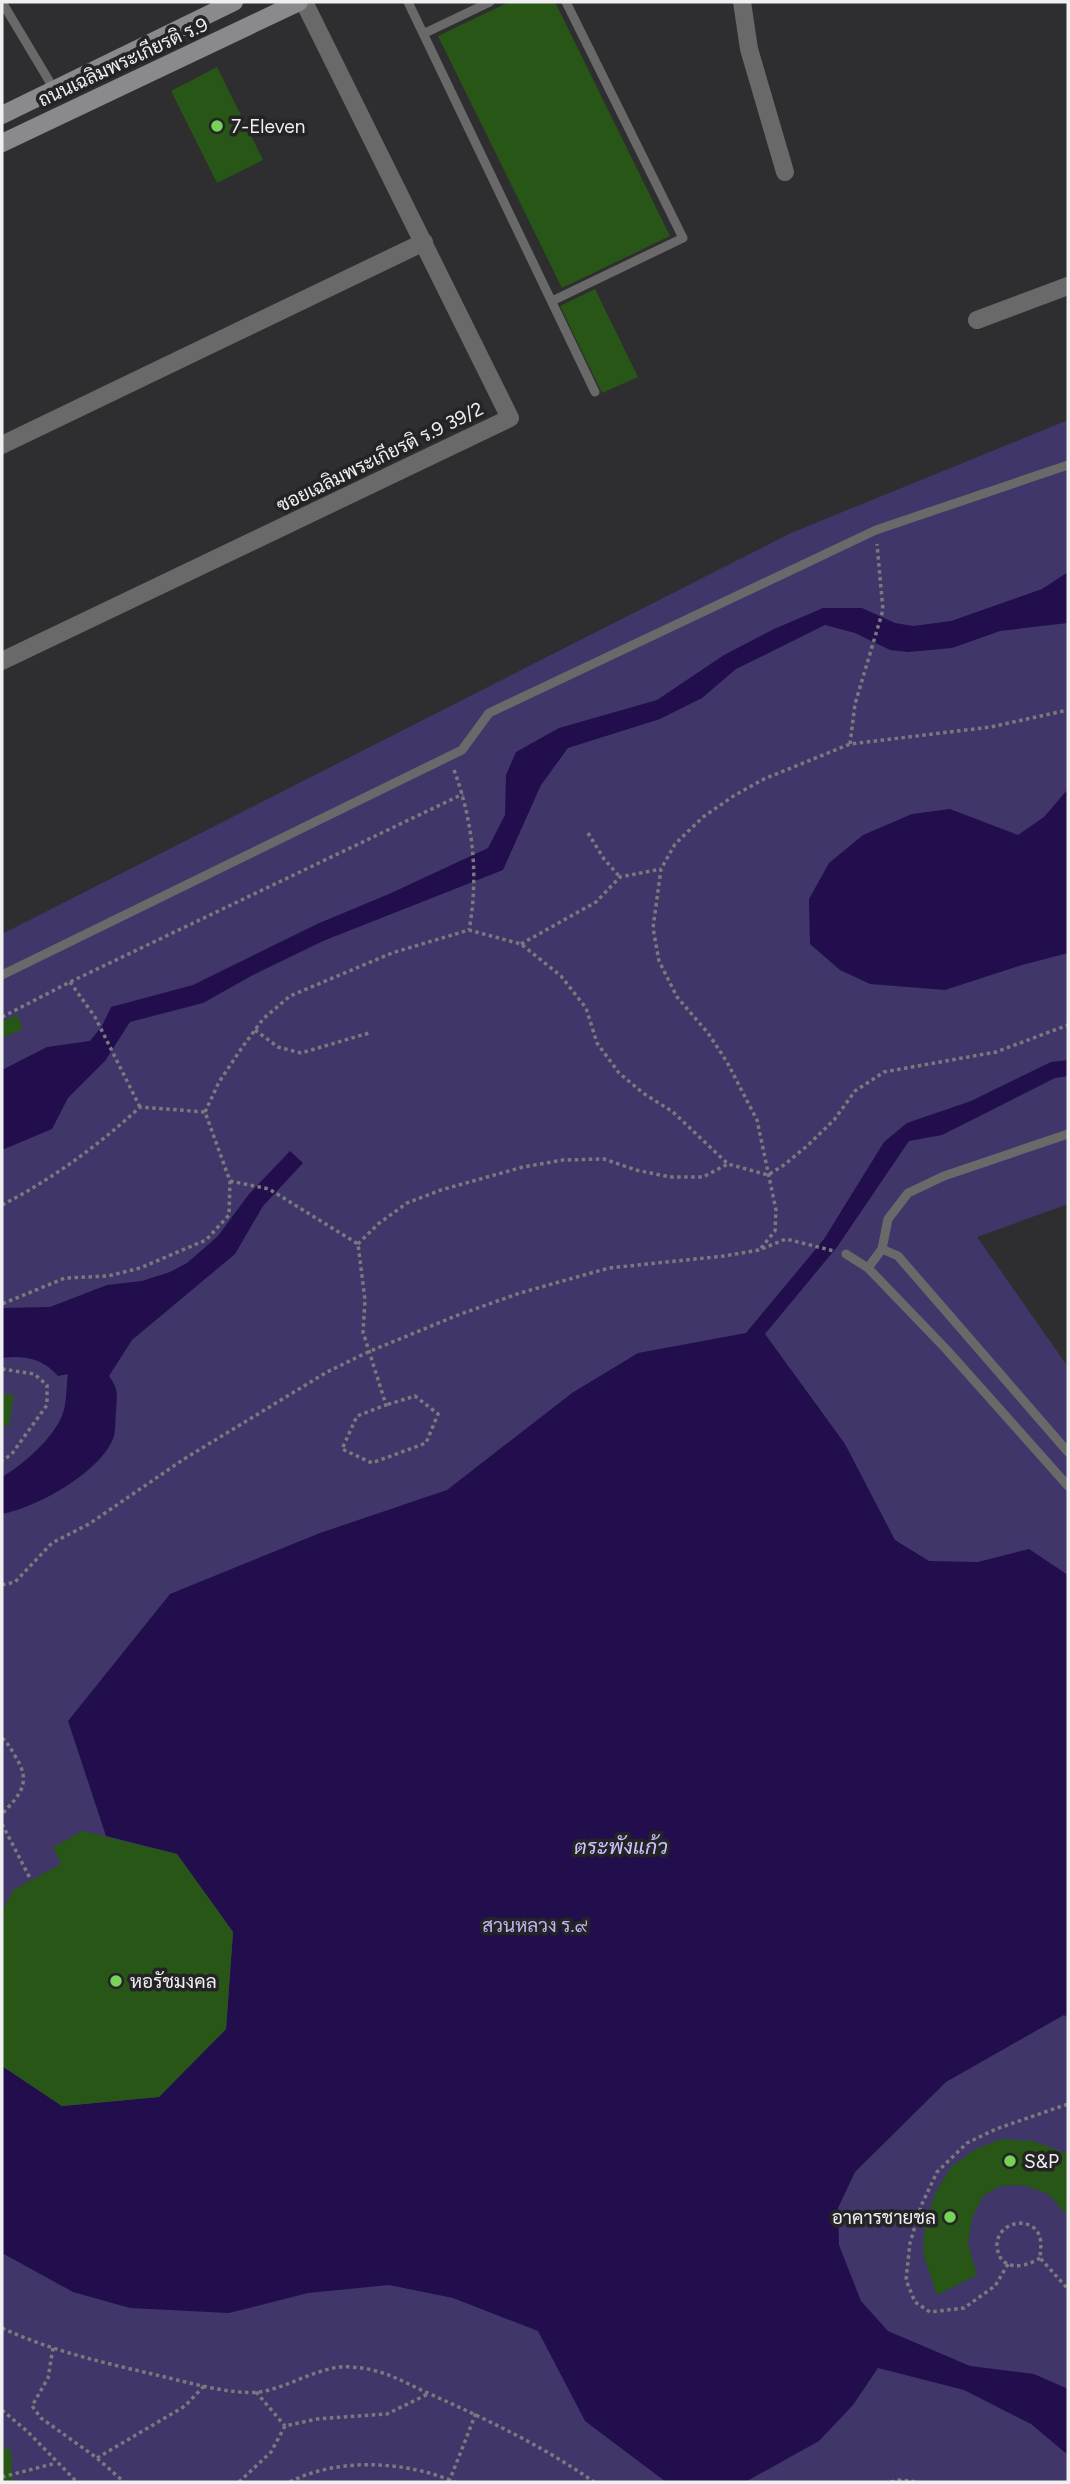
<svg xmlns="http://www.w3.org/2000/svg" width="1070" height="2484" viewBox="0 0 1070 2484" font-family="Figtree,Sarabun,sans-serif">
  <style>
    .green { fill: #40366a }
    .water { fill: #220e4d }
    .building { fill: #285616 }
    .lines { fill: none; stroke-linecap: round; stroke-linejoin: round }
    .path { stroke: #7a7a7c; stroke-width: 3.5; stroke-dasharray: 3.5 3.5; stroke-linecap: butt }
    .service { stroke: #69696a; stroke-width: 9 }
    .minor { stroke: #69696a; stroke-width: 18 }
    .secondary { stroke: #8a8a8c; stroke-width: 18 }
    .poi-dot { fill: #78d258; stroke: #242426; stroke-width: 2.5 }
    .labels { text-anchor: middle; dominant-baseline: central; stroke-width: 7; stroke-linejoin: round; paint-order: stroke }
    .street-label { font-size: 19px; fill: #f0f0f1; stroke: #242426 }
    .poi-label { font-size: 19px; fill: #f0f0f1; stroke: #242426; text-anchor: start }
    .park-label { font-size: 19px; fill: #c0b8f3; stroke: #242426 }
    .water-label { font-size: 21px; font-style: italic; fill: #cbc3fe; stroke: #242426 }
  </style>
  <rect width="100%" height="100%" fill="#2e2e30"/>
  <path class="green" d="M 1068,420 L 1068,1204 L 977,1237 L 1068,1367 L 1068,2482 L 2,2482 L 2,934 L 791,533 Z"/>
  <path class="water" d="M 1068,572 L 1068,623 L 1000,631 L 952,648 L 908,652 L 890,650 L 855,633 L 825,625 L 736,669 L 702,698 L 660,719 L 568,748 L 541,785 L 503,870 L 323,941 L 253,975 L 203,1003 L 130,1022 L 105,1061 L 68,1098 L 52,1129 L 2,1150 L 2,1070 L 47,1047 L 90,1041 L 102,1026 L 111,1007 L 193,985 L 317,924 L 389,894 L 488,848 L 505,815 L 506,775 L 516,752 L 559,728 L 657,700 L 724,655 L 774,629 L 823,608 L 862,608 L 895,623 L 913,626 L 951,621 L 1042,589 Z
    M 1068,789 L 1068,953 L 1022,965 L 945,990 L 870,984 L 840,970 L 810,944 L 809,899 L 829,863 L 863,835 L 912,814 L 950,809 L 1018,835 L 1044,817 Z
    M 1068,1060 L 1068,1076 L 1055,1078 L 942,1135 L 909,1141 L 837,1247 L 765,1334 L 845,1444 L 895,1540 L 929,1561 L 978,1562 L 1029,1549 L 1068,1575 L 1068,2018 L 1064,2015 L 946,2082 L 855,2172 L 838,2208 L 839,2245 L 861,2301 L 888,2331 L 970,2366 L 1034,2374 L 1068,2389 L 1068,2455 L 1031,2424 L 964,2390 L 878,2368 L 853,2405 L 819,2441 L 747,2481 L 666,2482 L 585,2421 L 538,2331 L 453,2298 L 389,2285 L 308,2293 L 229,2313 L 130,2308 L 73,2292 L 2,2253 L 2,2066 L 62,2106 L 159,2097 L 226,2029 L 233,1932 L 177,1854 L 106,1836 L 68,1721 L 170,1594 L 320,1533 L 447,1490 L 572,1393 L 638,1353 L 746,1333 L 824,1239 L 884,1142 L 907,1123 L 971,1101 L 1051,1062 Z
    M 290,1151 L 303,1163 L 263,1206 L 235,1254 L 132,1340 L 109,1376 C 119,1390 117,1394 116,1412 C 115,1420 116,1432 113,1439 C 98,1474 37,1507 2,1514 L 2,1477 C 23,1465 55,1437 63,1413 C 67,1401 66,1386 68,1374 L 58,1376 C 43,1359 25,1355 2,1358 L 2,1308 L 50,1307 L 107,1285 L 142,1281 L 170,1272 L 187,1263 L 218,1236 L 249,1194 Z"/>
  <path class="building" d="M 509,2 L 555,2 L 670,236 L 562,288 L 438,36 Z
    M 217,67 L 263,160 L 217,183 L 171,91 Z
    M 595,289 L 638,377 L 602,393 L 560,306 Z
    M 17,1015 L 23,1029 L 2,1038 L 2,1021 Z
    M 2,1394 L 14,1395 L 9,1426 L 2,1425 Z
    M 83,1831 L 177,1854 L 233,1932 L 226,2029 L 159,2097 L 62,2106 L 2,2066 L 2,1913 L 13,1890 L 61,1864 L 53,1847 Z
    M 1002,2139 L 1033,2141 L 1068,2154 L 1068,2216 L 1048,2194 L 1023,2185 L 1000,2186 L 983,2196 L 972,2218 L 968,2244 L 977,2275 L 937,2295 L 923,2253 L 925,2225 L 935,2194 L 951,2167 L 976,2149 Z
    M 2,2445 L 11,2451 L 13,2482 L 2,2482 Z"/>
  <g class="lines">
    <path class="path" d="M 850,744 L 855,704 L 883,610 L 877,544
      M 454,770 C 473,821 479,877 469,930
      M 588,833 L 604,859 L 620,877
      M 521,944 L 596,902 L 620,877 L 661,869
      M 70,982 L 95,1017 L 140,1107
      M 2,1017 L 70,982 L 463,794
      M 255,1030 L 278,1047 L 301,1053 L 369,1033
      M 205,1112 L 219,1082 L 241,1049 L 263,1019 L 290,996 L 392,953 L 469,930 L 521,944 L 561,976 L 586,1008 L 597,1043 L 619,1073 L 643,1093 L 673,1112 L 728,1164 L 768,1175 L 784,1165 L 807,1146 L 834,1120 L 855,1091 L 884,1072 L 996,1052 L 1068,1025
      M 230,1181 L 269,1189 L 358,1244 L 365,1300 L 363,1332 L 386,1405 L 357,1416 L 342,1449 L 372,1463 L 426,1443 L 438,1414 L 415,1396 L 386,1405
      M 2,1205 C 52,1179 98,1146 140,1107 L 205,1112 L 230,1181 L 229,1215 L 206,1240 L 140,1268 L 108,1276 L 65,1278 L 2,1304
      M 358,1244 L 378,1224 L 407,1203 L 441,1190 L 523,1167 L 563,1160 L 604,1159 L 636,1170 L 670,1177 L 703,1177 L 728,1164
      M 761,1248 L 775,1231 L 776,1210 L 757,1120 L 727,1062 L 708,1033 L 677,997 L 659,961 L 653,928 L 661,869 L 675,844 L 703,817 L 735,795 L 764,779 L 850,744 L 991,727 L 1068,710
      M 2,1369 L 34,1374 L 47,1385 L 47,1405 L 11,1455 L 2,1460
      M 2,1585 L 15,1582 L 52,1543 L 89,1524 L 184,1459 L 327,1372 L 368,1352 L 458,1315 L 520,1293 L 609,1268 L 724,1256 L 759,1250 L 786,1239 L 834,1251
      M 2,1738 C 8,1743 11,1749 15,1756 C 32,1782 21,1794 2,1814
      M 2,1824 L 31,1880
      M 1040,2258 C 1025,2268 999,2272 997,2246 C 996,2228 1018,2217 1033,2227 C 1043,2235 1041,2246 1040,2258 L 1068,2289
      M 1008,2264 L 995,2286 L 964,2308 L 930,2312 L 915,2302 L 906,2280 L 910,2243 L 921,2206 L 937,2172 L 967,2143 L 996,2129 L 1068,2104
      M 2,2328 C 53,2352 110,2364 165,2377 C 190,2383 233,2395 259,2392 C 289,2388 322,2364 351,2367 C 384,2369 401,2381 430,2394 C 488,2420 543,2446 594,2482
      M 53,2348 L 48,2378 L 32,2406 L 41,2418 L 97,2458 L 124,2482
      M 256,2392 L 285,2426
      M 2,2410 L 28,2432 L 77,2482
      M 97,2458 L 185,2406 L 204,2386
      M 2,2477 L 56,2463
      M 239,2482 L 271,2452 L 285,2426 L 317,2419 L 387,2414 L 428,2394
      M 290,2482 C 338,2457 406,2461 455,2482
      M 449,2482 L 476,2413
      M 891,2482 L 899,2480 L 918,2482"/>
    <path class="service" d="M 2,2 L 54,89
      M 408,2 L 595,392
      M 425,33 L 490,2
      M 552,301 L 683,238 L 566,2
      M 2,975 L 462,750 L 489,713 L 876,530 L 1068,465
      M 882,1249 L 898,1256 L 1068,1452
      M 846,1254 L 868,1268 L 882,1249 L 888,1219 L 908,1193 L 944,1176 L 1068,1134
      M 868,1268 L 946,1349 L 1068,1486"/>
    <path class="minor" d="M 742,2 L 749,49 L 785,172
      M 977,320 L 1068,286
      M 2,445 L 424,242
      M 2,661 L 510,418 L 304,2"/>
    <path class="secondary" d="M 2,115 L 234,2
      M 2,143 L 299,2"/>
  </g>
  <g class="poi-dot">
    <circle cx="217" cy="126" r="7"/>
    <circle cx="116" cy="1981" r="7"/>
    <circle cx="1010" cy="2161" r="7"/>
    <circle cx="950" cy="2217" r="7"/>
  </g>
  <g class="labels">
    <g class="street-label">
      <text transform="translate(123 62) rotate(-25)">ถนนเฉลิมพระเกียรติ ร.9</text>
      <text transform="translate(380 457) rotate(-26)">ซอยเฉลิมพระเกียรติ ร.9 39/2</text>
    </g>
    <g class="poi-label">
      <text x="231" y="126">7-Eleven</text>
      <text x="130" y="1981">หอรัชมงคล</text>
      <text x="1024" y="2161">S&amp;P</text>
      <text x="936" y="2217" text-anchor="end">อาคารชายชล</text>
    </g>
    <g class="park-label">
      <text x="535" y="1925">สวนหลวง ร.๙</text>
    </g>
    <g class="water-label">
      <text x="621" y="1846">ตระพังแก้ว</text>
    </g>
  </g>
  <rect width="1070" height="2484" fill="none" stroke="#f0f0f1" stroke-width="7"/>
</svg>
